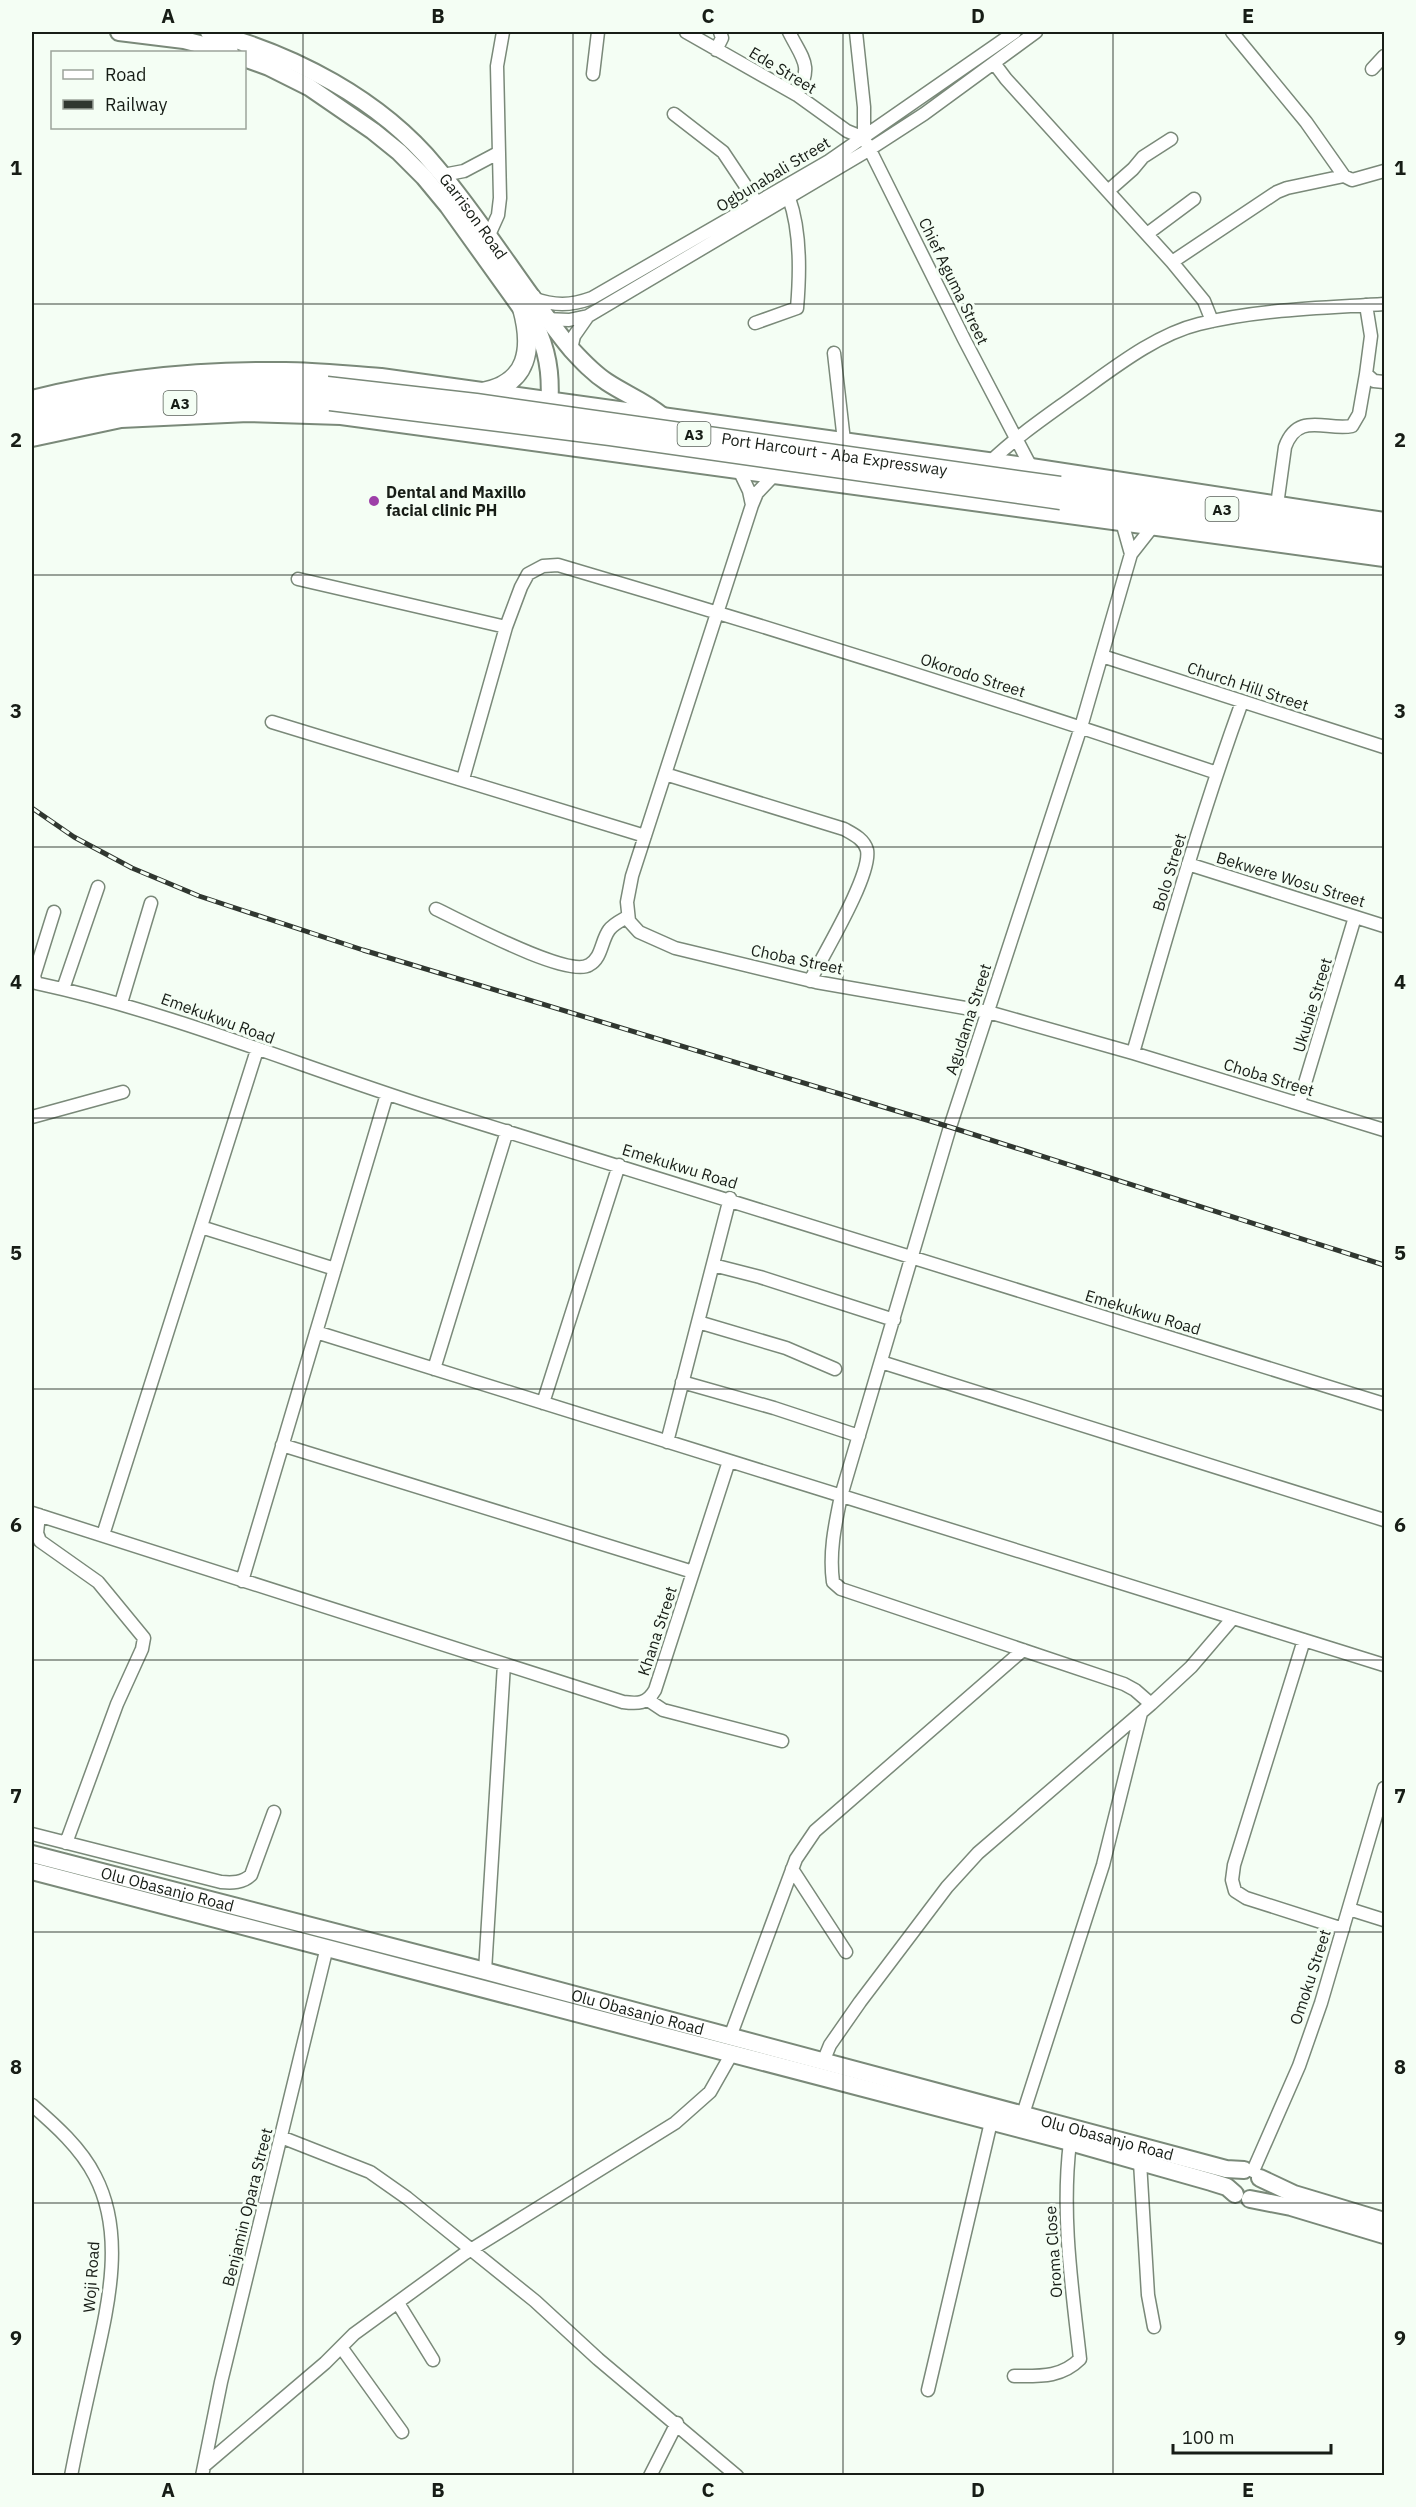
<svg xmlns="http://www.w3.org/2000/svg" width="1416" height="2507" viewBox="0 0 1416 2507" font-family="'IBM Plex Sans',sans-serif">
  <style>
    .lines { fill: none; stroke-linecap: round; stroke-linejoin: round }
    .minor-casing { stroke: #7a8979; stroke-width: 15 }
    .major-casing { stroke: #7a8979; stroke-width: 20 }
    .highway-casing { stroke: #7a8979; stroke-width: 21 }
    .minor { stroke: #fff; stroke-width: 12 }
    .major { stroke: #fff; stroke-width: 16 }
    .highway { stroke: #fff; stroke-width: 18 }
    .rail-casing { stroke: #303730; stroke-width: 5 }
    .rail { stroke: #f4fef4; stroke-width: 3; stroke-dasharray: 9; stroke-linecap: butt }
    .highway-bridge-casing { stroke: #7a8979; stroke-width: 21; stroke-linecap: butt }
    .highway-bridge { stroke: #fff; stroke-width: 18 }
    .grid { fill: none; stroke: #171d16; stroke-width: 1.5; stroke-opacity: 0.55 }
    .poi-dot { fill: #9d3fa8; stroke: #f4fef4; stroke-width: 2 }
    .labels { text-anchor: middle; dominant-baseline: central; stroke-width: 6; stroke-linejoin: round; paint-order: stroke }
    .shield { fill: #f4fef4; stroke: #596059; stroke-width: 1.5 }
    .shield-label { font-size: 15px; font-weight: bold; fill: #171d16 }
    .street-label { font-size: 16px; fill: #171d16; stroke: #f4fef4 }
    .poi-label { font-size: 16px; font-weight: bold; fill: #171d16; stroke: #f4fef4; text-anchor: start }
    .neatline { fill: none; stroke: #171d16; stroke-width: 2 }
    .grid-label { font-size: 20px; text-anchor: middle; font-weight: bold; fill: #171d16 }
  </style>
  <rect width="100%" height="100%" fill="#f4fef4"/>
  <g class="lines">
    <g class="minor-casing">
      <path id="minor" d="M 686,32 L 797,95 L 847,131 L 864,138
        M 789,32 C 803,60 813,65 797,95
        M 856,32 L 864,107 L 864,138
        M 1232,32 L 1306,122 L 1344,176 L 1352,180 L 1384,171
        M 716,50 L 722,38 L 720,32
        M 994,63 L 1006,79 L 1172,262 L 1204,301 L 1212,321
        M 1372,69 L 1384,56
        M 593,74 L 598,32
        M 674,114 L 723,152 L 757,203
        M 867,144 L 964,339 L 1031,467
        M 443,175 L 464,171 L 498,153
        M 1108,191 L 1133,169 L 1143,157 L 1171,139
        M 1147,234 L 1194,199
        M 489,235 L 498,215 L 500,198 L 497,66 L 503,32
        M 1172,262 L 1277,192 L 1287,188 L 1344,176
        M 532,298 C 555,306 570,306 592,298 L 829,161 L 1015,32
        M 1366,305 L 1371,336 L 1366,374 L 1374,381 L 1384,382
        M 544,319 L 569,320 L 588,316
        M 755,323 L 797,308 C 800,274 801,231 789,198
        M 571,349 L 574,336 L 588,316 L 870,149 L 924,114 L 1036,32
        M 834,353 L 844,441
        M 990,462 C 1016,437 1044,418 1073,397 C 1110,371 1154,335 1199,324 C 1259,309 1323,308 1384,304
        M 739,470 L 749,491 L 752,505
        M 775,474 L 757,493 L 752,505 L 632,876 L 627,902 L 629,921 L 639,932 L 675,948 L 816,982 L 988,1012 L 1133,1053 L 1384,1130
        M 1277,505 L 1285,447 C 1298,411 1326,431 1352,426 L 1359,414 L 1366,374
        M 1122,522 L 1131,554
        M 298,579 L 506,627
        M 1102,656 L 1384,747
        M 272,722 L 645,836
        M 665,774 L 844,829 C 853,834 864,839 867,850 C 872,875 823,955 810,981
        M 463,779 L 506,627 L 521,587 L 528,574 L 543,566 L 558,565 C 779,630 998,699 1217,773
        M 1188,864 L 1384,926
        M 436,909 C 462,921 567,978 589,965 C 602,958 601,941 609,930 C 613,924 622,920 627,917
        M 54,912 L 34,976 L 36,983 L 40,984 C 174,1013 301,1067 431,1108 C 750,1205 1067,1305 1384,1404
        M 63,989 L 98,887
        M 121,1003 L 151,903
        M 1133,1053 C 1167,935 1200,817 1242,702
        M 1299,1103 L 1355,917
        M 32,1117 L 123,1092
        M 201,1227 L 335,1269
        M 713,1265 L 760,1277 L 894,1320
        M 698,1322 L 786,1348 L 835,1369
        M 316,1332 L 1384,1665
        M 881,1362 L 1384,1520
        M 434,1369 L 507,1131
        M 682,1382 L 774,1408 L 859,1436
        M 543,1403 L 619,1165
        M 667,1442 L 730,1198
        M 282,1445 L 693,1572
        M 32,1513 L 623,1702 C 638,1704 647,1704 655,1690 L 729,1461
        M 39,1515 L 37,1533 L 40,1541 L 98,1582 L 144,1638 L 142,1649 L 117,1704 L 66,1843
        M 103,1535 L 257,1050
        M 242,1581 L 387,1094
        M 1304,1640 L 1234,1865 L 1232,1880 L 1235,1891 L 1246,1898 L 1343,1929
        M 648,1700 L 663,1710 L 782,1741
        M 1151,1704 L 1135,1690 L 1124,1684 L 841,1589 L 833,1582 C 829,1552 835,1525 841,1496 L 950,1127 L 1081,727 L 1131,554 L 1153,526
        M 32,1834 L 221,1882 C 232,1883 243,1883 251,1875 L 274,1812
        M 792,1869 L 846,1952
        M 1349,1909 L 1384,1920
        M 485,1971 L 504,1664
        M 730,2037 L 796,1859 L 815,1831 L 1023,1650
        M 823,2062 L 830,2045 L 860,2002 L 947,1887 L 978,1853 L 1151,1704 L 1191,1667 L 1233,1618
        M 32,2105 C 55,2125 81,2148 95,2176 C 128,2239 105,2317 91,2382 C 84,2413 77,2444 71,2476
        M 1023,2114 L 1103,1865 L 1141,1713
        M 281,2137 L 370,2172 L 407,2198 L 535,2301 L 598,2359 L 737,2476
        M 1140,2162 L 1148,2295 L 1154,2327
        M 1253,2171 L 1299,2066 L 1321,2003 L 1384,1788
        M 398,2303 L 433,2360
        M 341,2347 L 402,2432
        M 1014,2376 C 1039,2376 1061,2378 1080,2359 C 1072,2287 1061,2215 1070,2142
        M 928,2390 L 991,2122
        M 204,2466 L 325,2363 L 354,2334 L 464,2254 L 675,2123 L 710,2092 L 731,2055
        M 202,2476 L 221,2382 L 327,1947
        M 650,2476 L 677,2423"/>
    </g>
    <g class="major-casing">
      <g id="major">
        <path d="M 119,32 L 184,40 L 230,52"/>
        <path id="s1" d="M 209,32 C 293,54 380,99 436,167 C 485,225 523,290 571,349 C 582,361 593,373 607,382 C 625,394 644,401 661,415"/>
        <path d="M 244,58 L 269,67 L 309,87 L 373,131 L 399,152 L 424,177 L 448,206 L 539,333 C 550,360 551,382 549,411"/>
        <path d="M 32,399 C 114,378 200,370 285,371 C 317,371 349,375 381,377 L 1031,467 L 1384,521"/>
        <path d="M 32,438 L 121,419 L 248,413 L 341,416 L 1384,558"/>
        <path id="s2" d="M 32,1854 L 485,1971 L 1226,2169 L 1244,2170"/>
        <path d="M 32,1871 L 1070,2142 L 1211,2182 L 1227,2187 L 1235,2194"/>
        <path d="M 1260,2178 L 1294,2194 L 1384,2221"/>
        <path d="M 1250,2199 L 1291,2207 L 1384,2235"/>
      </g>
    </g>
    <g class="highway-casing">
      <path id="highway" d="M 482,392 C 529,384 533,348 522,308 L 532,298
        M 32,411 C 129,390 228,381 327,386
        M 32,425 C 97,411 165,401 233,398 C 265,397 297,399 330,401
        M 1060,486 L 1384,532
        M 1061,500 L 1377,544"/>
    </g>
    <use href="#minor" class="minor"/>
    <use href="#major" class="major"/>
    <use href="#highway" class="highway"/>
    <g class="rail-casing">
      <path id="rail" d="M 32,808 L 74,837 L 132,868 L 199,896 L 363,950 L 950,1127 L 1384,1265"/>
    </g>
    <use href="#rail" class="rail"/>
    <g class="highway-bridge-casing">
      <g id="highway-bridge">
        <path id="s3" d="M 327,386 L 476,403 L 1060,486"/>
        <path d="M 330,401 L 610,436 L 1061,500"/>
      </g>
    </g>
    <use href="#highway-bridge" class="highway-bridge"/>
  </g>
  <path class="grid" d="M 303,32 L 303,2476M 573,32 L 573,2476M 843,32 L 843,2476M 1113,32 L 1113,2476M 32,304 L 1384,304M 32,575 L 1384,575M 32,847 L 1384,847M 32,1118 L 1384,1118M 32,1389 L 1384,1389M 32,1660 L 1384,1660M 32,1932 L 1384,1932M 32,2203 L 1384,2203"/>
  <circle class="poi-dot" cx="374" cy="501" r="6"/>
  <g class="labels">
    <g class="shield">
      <rect x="163.5" y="391" width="33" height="24" rx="4.5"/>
      <rect x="677.5" y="422" width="33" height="24" rx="4.5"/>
      <rect x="1205.5" y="497" width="33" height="24" rx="4.5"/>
    </g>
    <g class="shield-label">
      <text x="180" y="403">A3</text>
      <text x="694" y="434">A3</text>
      <text x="1222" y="509">A3</text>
    </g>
    <g class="street-label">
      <text transform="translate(783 70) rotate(31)">Ede Street</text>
      <text transform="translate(773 174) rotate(-31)">Ogbunabali Street</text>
      <text stroke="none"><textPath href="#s1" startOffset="330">Garrison Road</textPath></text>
      <text transform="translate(954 281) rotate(64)">Chief Aguma Street</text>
      <text stroke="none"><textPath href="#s3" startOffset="512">Port Harcourt - Aba Expressway</textPath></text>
      <text transform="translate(973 675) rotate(18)">Okorodo Street</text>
      <text transform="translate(1248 686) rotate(18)">Church Hill Street</text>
      <text transform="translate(1169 872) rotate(-73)">Bolo Street</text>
      <text transform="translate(1291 879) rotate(17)">Bekwere Wosu Street</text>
      <text transform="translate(797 959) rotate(12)">Choba Street</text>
      <text transform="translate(1312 1005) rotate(-73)">Ukubie Street</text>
      <text transform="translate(218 1018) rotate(20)">Emekukwu Road</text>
      <text transform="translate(968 1019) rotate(-72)">Agudama Street</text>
      <text transform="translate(1269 1077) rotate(17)">Choba Street</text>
      <text transform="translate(680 1166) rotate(17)">Emekukwu Road</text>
      <text transform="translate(1143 1312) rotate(17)">Emekukwu Road</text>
      <text transform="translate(657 1631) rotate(-72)">Khana Street</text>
      <text stroke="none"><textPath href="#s2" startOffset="140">Olu Obasanjo Road</textPath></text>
      <text transform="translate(1310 1977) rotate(-72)">Omoku Street</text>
      <text stroke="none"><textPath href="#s2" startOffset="626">Olu Obasanjo Road</textPath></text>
      <text stroke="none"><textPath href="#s2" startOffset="1112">Olu Obasanjo Road</textPath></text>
      <text transform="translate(247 2207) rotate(-76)">Benjamin Opara Street</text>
      <text transform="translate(1053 2252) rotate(-94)">Oroma Close</text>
      <text transform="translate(91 2277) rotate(-86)">Woji Road</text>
    </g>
    <g class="poi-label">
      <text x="386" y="492">Dental and Maxillo<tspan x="386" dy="18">facial clinic PH</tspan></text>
    </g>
  </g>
  <rect width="1416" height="2507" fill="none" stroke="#f4fef4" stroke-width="66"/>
  <rect x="51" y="51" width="195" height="78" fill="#f4fef4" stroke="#9ca49b" stroke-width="1.5"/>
  <rect x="63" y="70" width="30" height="9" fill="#ffffff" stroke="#9ca49b" stroke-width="1.5"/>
  <text x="105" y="81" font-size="18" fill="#171d16">Road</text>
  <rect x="63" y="100" width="30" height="9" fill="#303730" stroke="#9ca49b" stroke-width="1.5"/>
  <text x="105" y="111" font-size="18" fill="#171d16">Railway</text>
  <path d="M1173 2444v9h158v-9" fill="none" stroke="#171d16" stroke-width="3"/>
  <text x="1182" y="2444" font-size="18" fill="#171d16" stroke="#f4fef4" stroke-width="4.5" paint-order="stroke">100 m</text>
  <rect x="33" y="33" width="1350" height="2441" class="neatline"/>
  <g class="grid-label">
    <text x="168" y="23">A</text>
    <text x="438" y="23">B</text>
    <text x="708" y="23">C</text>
    <text x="978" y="23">D</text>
    <text x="1248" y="23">E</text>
    <text x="16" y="175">1</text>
    <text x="1400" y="175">1</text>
    <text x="16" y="447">2</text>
    <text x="1400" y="447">2</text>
    <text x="16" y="718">3</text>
    <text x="1400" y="718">3</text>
    <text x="16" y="989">4</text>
    <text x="1400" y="989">4</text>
    <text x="16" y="1260">5</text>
    <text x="1400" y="1260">5</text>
    <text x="16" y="1532">6</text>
    <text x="1400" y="1532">6</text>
    <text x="16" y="1803">7</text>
    <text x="1400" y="1803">7</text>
    <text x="16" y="2074">8</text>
    <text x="1400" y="2074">8</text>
    <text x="16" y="2345">9</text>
    <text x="1400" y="2345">9</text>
    <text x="168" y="2497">A</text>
    <text x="438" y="2497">B</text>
    <text x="708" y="2497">C</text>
    <text x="978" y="2497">D</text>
    <text x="1248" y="2497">E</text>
  </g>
</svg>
